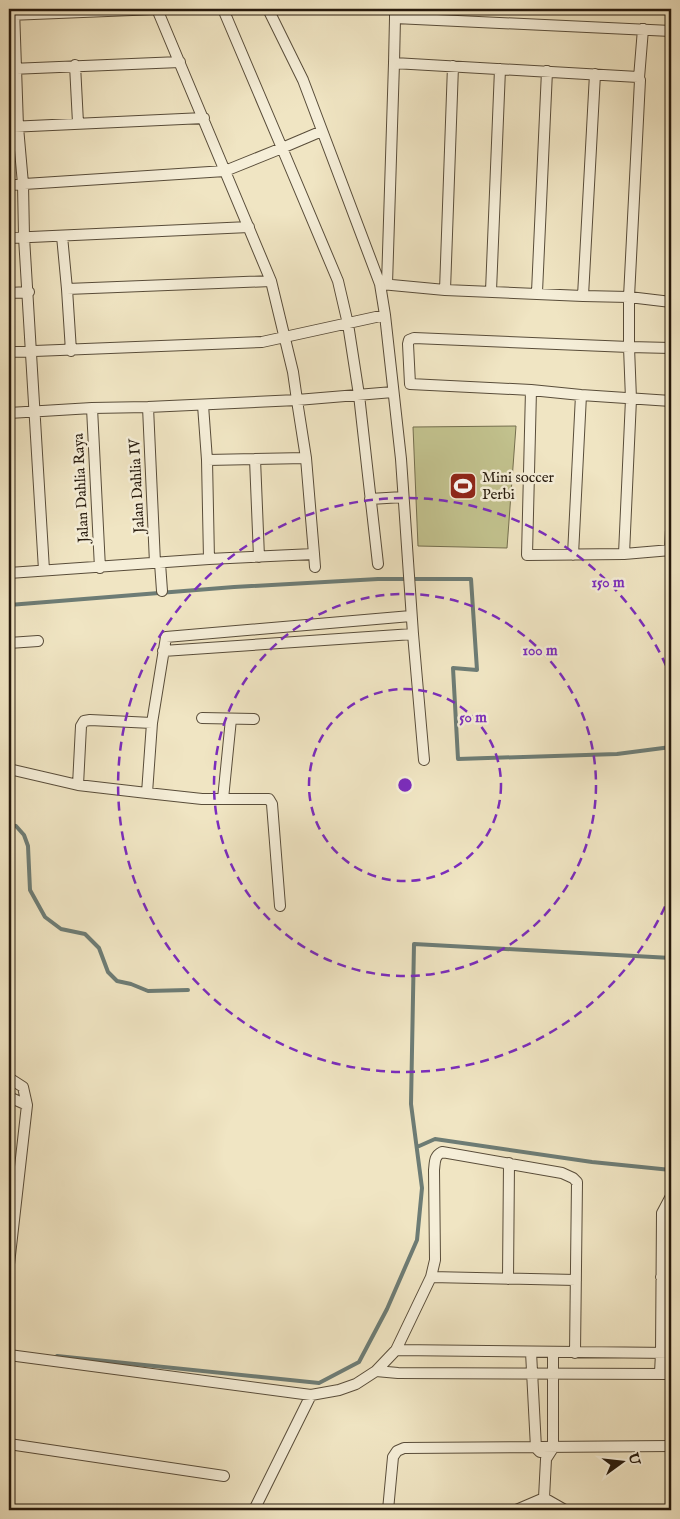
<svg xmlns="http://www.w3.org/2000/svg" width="680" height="1519" viewBox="0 0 680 1519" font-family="'IM FELL English',serif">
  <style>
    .green { fill: #c2c28e; stroke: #746e4e }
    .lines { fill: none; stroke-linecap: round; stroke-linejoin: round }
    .stream { stroke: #6d7c75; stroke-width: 4 }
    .minor-casing { stroke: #594d3a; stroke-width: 12 }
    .minor { stroke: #f5eed8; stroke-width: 10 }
    .ring { fill: none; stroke: #7b2cbf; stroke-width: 2.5; stroke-dasharray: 9 6 }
    .labels { text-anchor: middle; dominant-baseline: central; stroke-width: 5; stroke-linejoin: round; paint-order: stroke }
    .poi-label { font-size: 15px; fill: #271a0d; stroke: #f5eed8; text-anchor: start }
    .street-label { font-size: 15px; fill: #271a0d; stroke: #f5eed8 }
    .centre { fill: #7b2cbf; stroke: #f5eed8; stroke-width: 2.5 }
    .ring-label { font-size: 15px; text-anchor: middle; font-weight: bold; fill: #7b2cbf; stroke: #f5eed8; stroke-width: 5; stroke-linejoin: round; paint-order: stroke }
  </style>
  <rect width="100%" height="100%" fill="#f0e5c3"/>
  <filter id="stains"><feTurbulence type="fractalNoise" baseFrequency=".004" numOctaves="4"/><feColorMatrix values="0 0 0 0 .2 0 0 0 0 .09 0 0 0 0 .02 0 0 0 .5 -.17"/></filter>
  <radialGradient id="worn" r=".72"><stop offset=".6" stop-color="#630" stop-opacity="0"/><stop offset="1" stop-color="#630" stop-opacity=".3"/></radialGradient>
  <path class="green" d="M 516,426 L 507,548 L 418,546 L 413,427 Z"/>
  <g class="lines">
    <path class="stream" d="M 9,605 L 234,587 L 378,579 L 471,579 L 477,670 L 453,668 L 458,759 L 617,754 L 671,747
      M 9,825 L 16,826 L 24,835 L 28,846 L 30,890 L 45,917 L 61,929 L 85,934 L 99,948 L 108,972 L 117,981 L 131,984 L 148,991 L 188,990
      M 417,1147 L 435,1139 L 592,1162 L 671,1170
      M 57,1356 L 319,1383 L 359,1362 L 387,1309 L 417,1240 L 422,1188 L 411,1104 L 414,944 L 671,958"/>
    <g class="minor-casing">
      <path id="minor" d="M 14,9 L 18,127 L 23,184 L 24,237 L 44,570
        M 157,9 L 271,281 L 293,372 L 298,407 L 306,458 L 314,554 L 209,559 L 207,460 L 203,405
        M 223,9 L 282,148 L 322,131
        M 395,9 L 395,18 L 671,31
        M 9,15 L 157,9
        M 394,63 L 395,18
        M 75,65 L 78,123
        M 11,69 L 180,62
        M 639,78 L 643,29
        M 9,127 L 204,118
        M 9,185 L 225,171 L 282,148 L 338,281 L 348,324 L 359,395 L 378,564
        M 62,236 L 67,289 L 271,281
        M 9,238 L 249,227
        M 381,284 L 445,290 L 583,296 L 595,74
        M 387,284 L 394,63 L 638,77 L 640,80 L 629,297 L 629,347 L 414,338 L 409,340 L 408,344 L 410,384 L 531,390 L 581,395 L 671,401
        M 67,289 L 71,351
        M 445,290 L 453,66
        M 491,291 L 500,69
        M 537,292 L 547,71
        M 9,293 L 29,292
        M 583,296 L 629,297 L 671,302
        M 9,352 L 262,342 L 385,315
        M 531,390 L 527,555 L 624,554 L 671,550
        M 148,407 L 155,563
        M 92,408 L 100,568
        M 9,413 L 92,408 L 148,407 L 297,400 L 393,392
        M 255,459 L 259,557
        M 207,460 L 306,458
        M 370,499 L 403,497
        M 670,550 L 671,530
        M 314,554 L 315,567
        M 624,554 L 631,399 L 629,347 L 671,348
        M 573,555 L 581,395
        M 160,563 L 162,591
        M 9,573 L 209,559
        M 413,634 L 424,760
        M 9,643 L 38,641
        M 163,651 L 413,634 L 401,459 L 385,315 L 380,284 L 303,80 L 268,9
        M 202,718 L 254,719
        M 9,769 L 78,785 L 147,793 L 202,799 L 269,799 L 272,804 L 280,906
        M 78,785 L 81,726 L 84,721 L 90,720 L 152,723
        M 147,793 L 152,723 L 166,637 L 411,616
        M 223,799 L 231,719
        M 9,1078 L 23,1087 L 27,1105 L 9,1264
        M 9,1097 L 27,1105
        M 431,1277 L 576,1280
        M 661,1277 L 671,1277
        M 508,1279 L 509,1163
        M 396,1350 L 671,1353
        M 531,1352 L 536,1448 L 540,1452
        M 9,1355 L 311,1395 L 339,1390 L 356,1384 L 376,1371 L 396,1350 L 431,1277 L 435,1260 L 434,1170 C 435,1162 434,1156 442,1152 L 562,1173 L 573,1178 L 577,1182 L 575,1353
        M 376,1371 L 398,1373 L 671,1374
        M 660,1373 L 661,1353 L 662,1213 L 671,1196
        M 9,1444 L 224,1476
        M 544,1498 L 546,1459 L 553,1448 L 553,1352
        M 544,1498 L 565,1510
        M 254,1510 L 311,1395
        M 388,1510 L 393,1457 L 397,1451 L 404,1448 L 671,1446
        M 516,1510 L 544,1498"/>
    </g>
    <use href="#minor" class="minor"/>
  </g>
  <g class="ring">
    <circle cx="405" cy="785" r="96"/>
    <circle cx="405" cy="785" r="191"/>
    <path d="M671 893A287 287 0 1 1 671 677"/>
  </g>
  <defs>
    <g id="stadium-square" transform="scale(1.4375)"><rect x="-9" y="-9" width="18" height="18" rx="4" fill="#8f2418" stroke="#f5eed8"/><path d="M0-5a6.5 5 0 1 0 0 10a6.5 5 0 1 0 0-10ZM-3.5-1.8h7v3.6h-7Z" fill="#fff"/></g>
  </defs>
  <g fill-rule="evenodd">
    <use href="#stadium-square" x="463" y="486"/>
  </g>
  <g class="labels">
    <g class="poi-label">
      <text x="482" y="477">Mini soccer<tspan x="482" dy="17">Perbi</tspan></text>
    </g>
    <g class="street-label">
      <text transform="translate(137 486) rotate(-93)">Jalan Dahlia IV</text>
      <text transform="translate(81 488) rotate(-93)">Jalan Dahlia Raya</text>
    </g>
  </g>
  <circle cx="405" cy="785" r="8" class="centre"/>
  <g class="ring-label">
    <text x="608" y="587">150 m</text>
    <text x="540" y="655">100 m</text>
    <text x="473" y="722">50 m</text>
  </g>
  <rect width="680" height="1519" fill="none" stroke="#f0e5c3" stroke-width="30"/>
  <rect x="10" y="10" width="660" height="1499" fill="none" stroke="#271a0d" stroke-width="2.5"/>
  <rect x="15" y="15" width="650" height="1489" fill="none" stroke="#271a0d"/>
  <g transform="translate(622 1462) rotate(75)" stroke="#f5eed8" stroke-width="4" paint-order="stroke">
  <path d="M0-4L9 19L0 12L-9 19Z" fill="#271a0d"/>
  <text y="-8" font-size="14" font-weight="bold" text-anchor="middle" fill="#271a0d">U</text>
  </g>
  <rect width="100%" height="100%" filter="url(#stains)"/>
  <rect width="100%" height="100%" fill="url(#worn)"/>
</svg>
